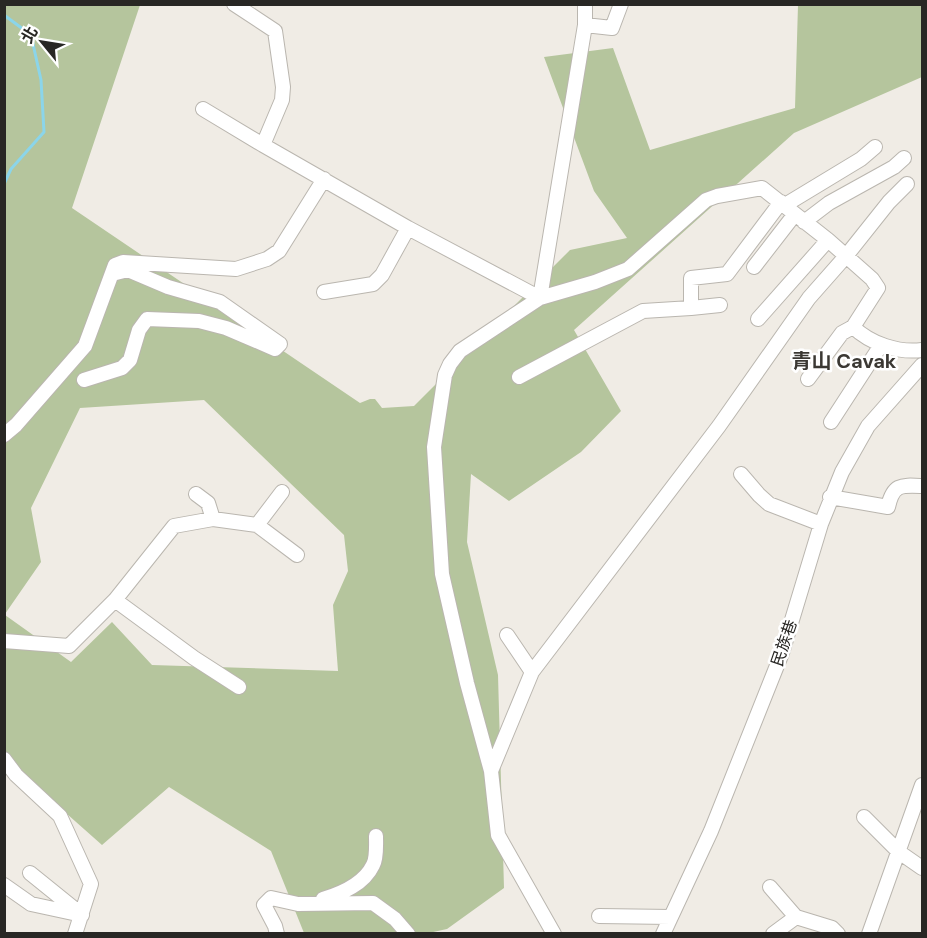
<svg xmlns="http://www.w3.org/2000/svg" width="927" height="938" viewBox="0 0 927 938" font-family="'DM Sans','Noto Sans TC',sans-serif">
  <style>
    .green { fill: #b5c59d }
    .lines { fill: none; stroke-linecap: round; stroke-linejoin: round }
    .stream { stroke: #8bd5ea; stroke-width: 3 }
    .minor-casing { stroke: #bab6af; stroke-width: 16 }
    .minor { stroke: #fff; stroke-width: 14 }
    .labels { text-anchor: middle; dominant-baseline: central; stroke-width: 5; stroke-linejoin: round; paint-order: stroke }
    .street-label { font-size: 16px; fill: #282724; stroke: #fff }
    .quarter-label { font-size: 20px; font-weight: bold; fill: #3b3833; stroke: #fff }
  </style>
  <rect width="100%" height="100%" fill="#f0ece5"/>
  <path class="green" d="M 5,5 L 140,5 L 72,208 L 360,403 L 370,399 L 375,399 L 382,408 L 414,406 L 570,250 L 627,238 L 594,191 L 544,57 L 613,48 L 650,150 L 795,108 L 798,5 L 922,5 L 922,77 L 794,133 L 574,330 L 621,411 L 581,452 L 509,501 L 471,474 L 467,542 L 498,675 L 504,888 L 447,929 L 424,934 L 304,933 L 271,851 L 169,787 L 102,845 L 5,759 L 5,615 L 71,662 L 112,622 L 152,665 L 338,671 L 333,605 L 348,571 L 344,535 L 204,400 L 80,408 L 31,508 L 41,562 L 5,614 Z"/>
  <g class="lines">
    <path class="stream" d="M 4,15 L 31,35 L 41,80 L 44,132 L 11,169 L 4,184"/>
    <g class="minor-casing">
      <path id="minor" d="M 234,4 L 275,31 L 283,87 L 282,100 L 263,145 L 408,228 L 540,298 L 595,282 L 628,269 L 706,200 L 717,196 L 762,188 L 828,240 L 872,279 L 878,288 L 853,327 C 871,344 898,353 922,350
        M 585,25 L 612,28 L 621,4
        M 203,109 L 263,145
        M 785,205 L 861,159 L 875,147
        M 804,222 L 829,203 L 894,167 L 904,158
        M 754,267 L 795,214
        M 324,292 L 373,284 L 382,275 L 408,228
        M 691,308 L 720,305
        M 758,319 L 828,240
        M 519,377 L 643,311 L 691,308 L 691,278 L 727,274 L 781,202
        M 808,379 L 842,333 L 853,327
        M 84,380 L 122,368 L 130,360 L 139,330 L 147,319 L 199,321 L 226,328 L 275,349 L 280,344 L 220,302 L 168,287 L 128,270 L 116,273
        M 831,422 L 881,345
        M 4,435 L 16,425 L 85,346 L 115,265 L 123,262 L 236,269 L 267,259 L 279,251 L 324,179
        M 741,474 L 759,495 L 769,504 L 821,524
        M 196,494 L 208,503 L 213,519
        M 830,497 L 888,507 C 893,484 901,485 922,486
        M 257,525 L 282,492
        M 115,600 L 194,658 L 239,687
        M 507,635 L 532,672
        M 4,641 L 69,646 L 115,600 L 174,526 L 213,519 L 257,525 L 297,555
        M 4,759 L 16,775 L 60,816 L 91,884 L 75,934
        M 491,771 L 467,683 L 442,574 L 434,447 L 445,375 L 450,364 L 460,351 L 540,298 L 585,25 L 585,4
        M 864,817 L 899,852 L 922,868
        M 4,885 L 31,904 L 82,915 L 30,873
        M 770,887 L 796,917 L 832,928 L 838,934
        M 323,899 C 343,893 364,884 373,865 C 377,858 376,845 376,836
        M 599,916 L 671,917
        M 277,934 L 275,926 L 264,905 L 271,898 L 298,904 L 373,903 L 395,919 L 408,934
        M 554,934 L 498,835 L 491,771 L 532,672 L 719,426 L 809,298 L 846,256 L 889,202 L 907,184
        M 663,934 L 711,831 L 782,653 L 821,524 L 842,472 L 868,426 L 922,365
        M 773,934 L 796,917
        M 869,934 L 922,785"/>
    </g>
    <use href="#minor" class="minor"/>
  </g>
  <g class="labels">
    <g class="street-label">
      <text transform="translate(784 643) rotate(-71)">民族巷</text>
    </g>
    <g class="quarter-label">
      <text x="844" y="361">青山 Cavak</text>
    </g>
  </g>
  <rect width="927" height="938" fill="none" stroke="#282724" stroke-width="12"/>
  <g transform="translate(42 42) rotate(300)" stroke="#ffffff" stroke-width="4.5" paint-order="stroke">
  <path d="M0-4.5L10 22L0 15L-10 22Z" fill="#282724"/>
  <text y="-9" font-size="16" font-weight="bold" text-anchor="middle" fill="#282724">北</text>
  </g>
</svg>
